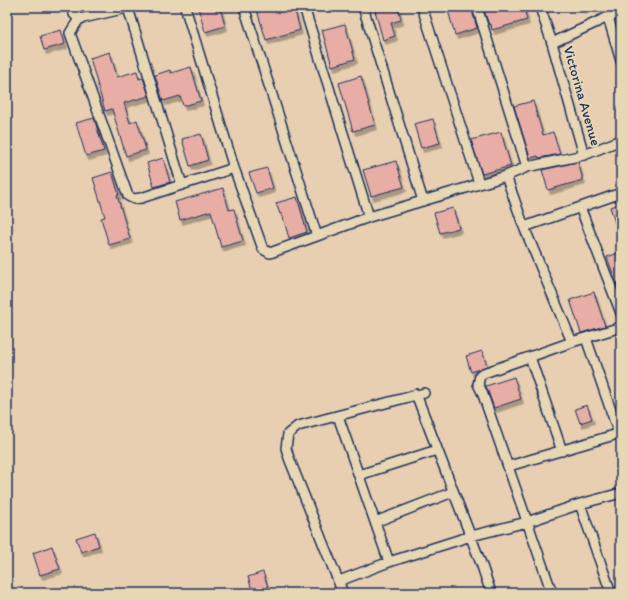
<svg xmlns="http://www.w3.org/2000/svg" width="628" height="600" viewBox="0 0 628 600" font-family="Itim,sans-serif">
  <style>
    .building { fill: #e8aea6; stroke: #1b2f5e; filter: url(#shadow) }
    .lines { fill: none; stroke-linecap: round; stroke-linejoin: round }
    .street-casing { stroke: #1b2f5e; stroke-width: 12 }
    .street { stroke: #e8d7b4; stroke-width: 9 }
    .labels { text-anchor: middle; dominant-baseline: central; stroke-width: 4; stroke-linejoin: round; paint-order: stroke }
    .street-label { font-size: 14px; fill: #1b2f5e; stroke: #e8d7b4 }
  </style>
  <defs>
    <filter id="shadow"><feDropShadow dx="2.5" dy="4.5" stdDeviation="0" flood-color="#0004"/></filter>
  </defs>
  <rect width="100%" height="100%" fill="#e8cfb1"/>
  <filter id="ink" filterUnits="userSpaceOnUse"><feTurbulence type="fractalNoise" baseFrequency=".025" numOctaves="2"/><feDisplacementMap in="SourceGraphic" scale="8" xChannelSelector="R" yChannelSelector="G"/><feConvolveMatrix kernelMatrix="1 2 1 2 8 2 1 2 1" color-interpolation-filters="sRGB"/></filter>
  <g filter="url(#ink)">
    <path class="building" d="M 198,7 L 220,7 L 225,26 L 205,32 Z
      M 256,7 L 294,7 L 300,30 L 266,40 Z
      M 374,7 L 398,7 L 401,20 L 391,23 L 395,36 L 383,40 Z
      M 447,7 L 471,7 L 477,28 L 455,35 Z
      M 483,7 L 524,7 L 527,20 L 492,30 L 491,24 L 489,25 Z
      M 345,24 L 355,59 L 332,66 L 322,30 Z
      M 61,30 L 65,44 L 44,50 L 40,36 Z
      M 110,52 L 117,77 L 137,71 L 139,79 L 143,78 L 149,96 L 124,103 L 130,123 L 137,120 L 146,150 L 126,156 L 112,109 L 105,111 L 90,58 Z
      M 191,67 L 201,101 L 183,106 L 180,96 L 163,101 L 155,75 L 170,70 L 171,73 Z
      M 361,76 L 375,125 L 353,131 L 339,83 Z
      M 533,101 L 543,135 L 553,132 L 560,154 L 539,158 L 538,156 L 530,158 L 514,106 Z
      M 94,118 L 104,151 L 86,156 L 76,123 Z
      M 433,119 L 440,143 L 421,148 L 414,124 Z
      M 501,132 L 511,166 L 482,174 L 471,140 Z
      M 201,134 L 208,160 L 190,166 L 182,139 Z
      M 163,158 L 170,182 L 154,187 L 147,163 Z
      M 396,161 L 404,187 L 371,196 L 363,170 Z
      M 578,162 L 583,180 L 548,190 L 542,170 Z
      M 267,168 L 273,188 L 256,193 L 249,173 Z
      M 112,172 L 119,195 L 117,195 L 130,239 L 109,245 L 101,218 L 105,217 L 93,178 Z
      M 223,188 L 229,210 L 234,209 L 243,241 L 221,247 L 211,211 L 180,220 L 175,202 Z
      M 297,197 L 307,232 L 289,238 L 282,214 L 280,214 L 276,203 Z
      M 621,204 L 621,234 L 619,235 L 610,207 Z
      M 453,208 L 459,228 L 440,233 L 434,213 Z
      M 621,252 L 621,293 L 620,293 L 607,257 Z
      M 594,292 L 605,326 L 581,333 L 570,300 Z
      M 482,351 L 487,366 L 471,372 L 466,356 Z
      M 514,377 L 521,399 L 494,408 L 486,386 Z
      M 587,405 L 592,419 L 580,423 L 575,409 Z
      M 95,532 L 99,546 L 81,552 L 76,538 Z
      M 52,546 L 60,569 L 40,575 L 33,553 Z
      M 263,572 L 270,593 L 253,593 L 248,577 Z"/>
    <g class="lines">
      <g class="street-casing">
        <path id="street" d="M 72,7 L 74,14 L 79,19 L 131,7
          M 185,7 L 234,168 L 263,249 L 270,253 L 369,217 L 506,176 L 527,167 L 584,155
          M 244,7 L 317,236
          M 304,7 L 369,217
          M 363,7 L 423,201
          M 422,7 L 479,183
          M 477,7 L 527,167
          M 540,7 L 552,43 L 584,155 L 621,140
          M 128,8 L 182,185
          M 608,17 L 621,61
          M 79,19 L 70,33 L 128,196 L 134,199 L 141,198 L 234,168
          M 552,43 L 608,17 L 621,13
          M 506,176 L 524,227 L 572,342
          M 580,207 L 621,313
          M 524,227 L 621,193
          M 586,338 L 619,434
          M 530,357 L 562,451
          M 416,394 L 482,566 L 491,593
          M 338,416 L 389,562
          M 509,466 L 621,433
          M 359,475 L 437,450
          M 580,504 L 611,593
          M 375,522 L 453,492
          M 339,581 L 389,562 L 471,536 L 527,522 L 580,504 L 621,493
          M 7,591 L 8,593
          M 343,593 L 289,458 L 286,448 L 288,434 L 298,426 L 424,393
          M 552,593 C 528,526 506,459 482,392 L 478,384 L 480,376 L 484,373 L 572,342 L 621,327"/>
      </g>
      <use href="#street" class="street"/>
    </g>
  </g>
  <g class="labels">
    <g class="street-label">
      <text transform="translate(582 96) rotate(74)">Victorina Avenue</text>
    </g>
  </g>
  <rect width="628" height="600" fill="none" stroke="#e8d7b4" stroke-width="24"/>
  <rect x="12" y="12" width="604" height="576" fill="none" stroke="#1b2f5e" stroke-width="1.5" filter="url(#ink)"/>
</svg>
